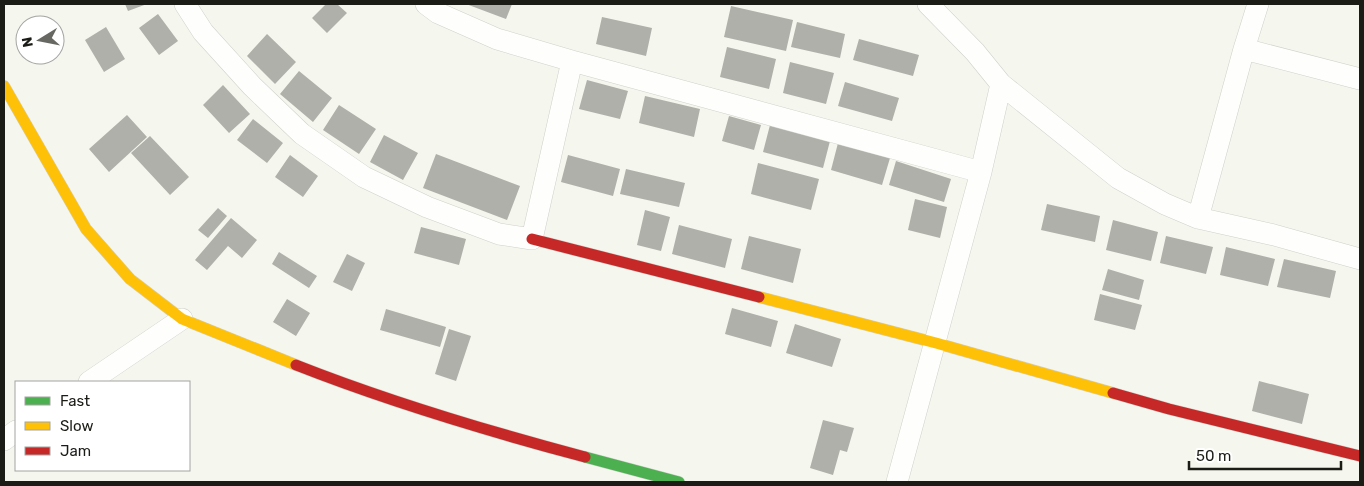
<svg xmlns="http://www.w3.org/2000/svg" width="1364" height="486" viewBox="0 0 1364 486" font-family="Rubik,sans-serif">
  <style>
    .building { fill: #afb0a9 }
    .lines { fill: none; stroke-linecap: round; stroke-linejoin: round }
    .street-casing { stroke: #d0d1cb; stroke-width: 22 }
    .fast-casing { stroke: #d0d1cb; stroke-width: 12 }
    .slow-casing { stroke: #d0d1cb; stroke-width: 12 }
    .jam-casing { stroke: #d0d1cb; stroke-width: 12 }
    .street { stroke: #fefefc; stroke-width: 21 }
    .fast { stroke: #4caf50; stroke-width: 11 }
    .slow { stroke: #ffc107; stroke-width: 11 }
    .jam { stroke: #c62828; stroke-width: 11 }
  </style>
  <rect width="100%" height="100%" fill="#f5f6ee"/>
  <path class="building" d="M 125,4 L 147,4 L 128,11 Z
    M 326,4 L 337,4 L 347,13 L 327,33 L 312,18 Z
    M 466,4 L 512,4 L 506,19 Z
    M 731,6 L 793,20 L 786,51 L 724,37 Z
    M 158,14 L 178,41 L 159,55 L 139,28 Z
    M 602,17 L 652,28 L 646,56 L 596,44 Z
    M 797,22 L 845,34 L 840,58 L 791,47 Z
    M 106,27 L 125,59 L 104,72 L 85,40 Z
    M 267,34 L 296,62 L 275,84 L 247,56 Z
    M 859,39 L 919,55 L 913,76 L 853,60 Z
    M 727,47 L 776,59 L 769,89 L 720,77 Z
    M 790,62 L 834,73 L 826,104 L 783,93 Z
    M 299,71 L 332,98 L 313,122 L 280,94 Z
    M 587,80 L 628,91 L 620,119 L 579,109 Z
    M 845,82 L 899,98 L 892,121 L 838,106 Z
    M 223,85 L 250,114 L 229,133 L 203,105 Z
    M 645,96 L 700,109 L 694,137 L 639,123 Z
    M 339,105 L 376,129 L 359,154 L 323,130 Z
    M 127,115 L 147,137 L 109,172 L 89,149 Z
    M 729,116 L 761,125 L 754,150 L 722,141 Z
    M 253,119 L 283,143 L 267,163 L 237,140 Z
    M 770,125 L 830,141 L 823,168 L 763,152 Z
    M 384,135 L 418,153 L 403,180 L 370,162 Z
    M 150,136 L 189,177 L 170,195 L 131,153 Z
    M 838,143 L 890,158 L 882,185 L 831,170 Z
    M 436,154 L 520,186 L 507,220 L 423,188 Z
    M 290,155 L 318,176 L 303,197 L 275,177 Z
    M 568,155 L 620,169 L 613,196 L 561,182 Z
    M 896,161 L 951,179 L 944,202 L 889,185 Z
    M 758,163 L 819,179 L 811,210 L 751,194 Z
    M 626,169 L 685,183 L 679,207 L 620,194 Z
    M 915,199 L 947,207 L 940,238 L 908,230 Z
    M 1047,204 L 1100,216 L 1095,242 L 1041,230 Z
    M 218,208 L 227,216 L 208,238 L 198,230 Z
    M 645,210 L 670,217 L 661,251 L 637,245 Z
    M 231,218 L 257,240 L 242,258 L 228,246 L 207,270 L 195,260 Z
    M 1113,220 L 1158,232 L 1151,261 L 1106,250 Z
    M 679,225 L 732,239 L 725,268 L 672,254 Z
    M 421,227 L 466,239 L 459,265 L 414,253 Z
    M 749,236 L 801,249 L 793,283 L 741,269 Z
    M 1166,236 L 1213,247 L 1206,274 L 1160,263 Z
    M 1226,247 L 1275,259 L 1268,286 L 1220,275 Z
    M 279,252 L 317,276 L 309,288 L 272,264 Z
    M 347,254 L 365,263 L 352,291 L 333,282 Z
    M 1284,259 L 1336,271 L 1330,298 L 1277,287 Z
    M 1108,269 L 1144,280 L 1139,300 L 1102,290 Z
    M 1100,294 L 1142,305 L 1135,330 L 1094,320 Z
    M 287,299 L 310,313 L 296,336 L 273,322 Z
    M 732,308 L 778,321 L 771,347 L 725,334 Z
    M 386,309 L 446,327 L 440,347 L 380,330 Z
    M 795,324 L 841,339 L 832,367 L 786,353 Z
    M 449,329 L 471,336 L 456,381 L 435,374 Z
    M 1259,381 L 1309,394 L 1302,424 L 1252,411 Z
    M 823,420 L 854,428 L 847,452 L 840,450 L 833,475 L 810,468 Z"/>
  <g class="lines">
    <g class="street-casing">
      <path id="street" d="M 185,4 L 203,32 L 252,86 L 302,134 L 364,177 L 427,207 L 499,234 L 532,239 L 572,61
        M 426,4 L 438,13 L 497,39 L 572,61 L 981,172
        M 1244,49 L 1258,4
        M 1001,84 L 1118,178 L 1165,204 L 1198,218 L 1274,235 L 1360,259
        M 1198,218 L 1244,49 L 1360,79
        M 89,382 L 182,319
        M 4,440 L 16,431
        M 897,482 L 981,172 L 1001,84 L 975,52 L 928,4"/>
    </g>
    <g class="fast-casing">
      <path id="fast" d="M 585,457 L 679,482"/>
    </g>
    <g class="slow-casing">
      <path id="slow" d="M 4,86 L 86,229 L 130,279 L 182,319 L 296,365
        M 759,297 L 936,343 L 1113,393"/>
    </g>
    <g class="jam-casing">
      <path id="jam" d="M 532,239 L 759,297
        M 296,365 C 390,402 487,431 585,457
        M 1113,393 L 1169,409 L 1360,456"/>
    </g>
    <use href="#street" class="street"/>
    <use href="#fast" class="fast"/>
    <use href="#slow" class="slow"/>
    <use href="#jam" class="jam"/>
  </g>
  <rect width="1364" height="486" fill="none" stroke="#1b1c16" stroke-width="10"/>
  <rect x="15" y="381" width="175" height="90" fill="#ffffff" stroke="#a4a4a2"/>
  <rect x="25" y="397" width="25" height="8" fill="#4caf50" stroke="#a4a4a2"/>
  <text x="60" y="406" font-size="15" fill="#1b1c16">Fast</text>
  <rect x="25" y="422" width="25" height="8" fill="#ffc107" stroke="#a4a4a2"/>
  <text x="60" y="431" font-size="15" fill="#1b1c16">Slow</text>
  <rect x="25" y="447" width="25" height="8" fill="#c62828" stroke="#a4a4a2"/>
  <text x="60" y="456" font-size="15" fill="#1b1c16">Jam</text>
  <g transform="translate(40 40) rotate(260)"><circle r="24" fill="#ffffff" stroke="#a4a4a2"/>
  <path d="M0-4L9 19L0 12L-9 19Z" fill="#676862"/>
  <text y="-8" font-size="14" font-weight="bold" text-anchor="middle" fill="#1b1c16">N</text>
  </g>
  <path d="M1189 461v8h152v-8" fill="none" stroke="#1b1c16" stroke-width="2.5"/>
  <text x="1196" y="461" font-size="15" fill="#1b1c16" stroke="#ffffff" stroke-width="4" paint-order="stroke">50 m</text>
</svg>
